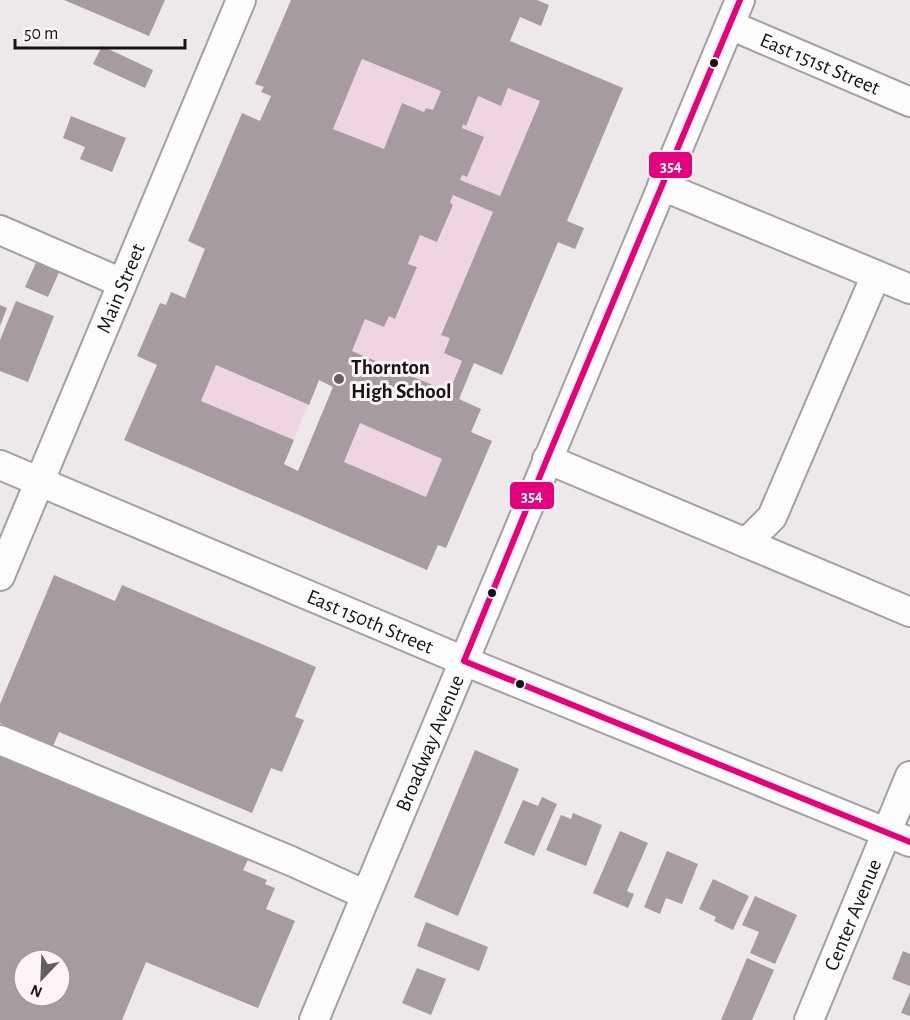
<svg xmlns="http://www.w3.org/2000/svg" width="910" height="1020" viewBox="0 0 910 1020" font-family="'Alegreya Sans',sans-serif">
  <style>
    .green { fill: #efd5e1 }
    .building { fill: #a59ba0; fill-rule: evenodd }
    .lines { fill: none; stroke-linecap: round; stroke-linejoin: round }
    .minor-casing { stroke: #a3a0a1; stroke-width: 32 }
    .minor { stroke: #fcfcfc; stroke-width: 28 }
    .bus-1-casing { stroke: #fcf4f7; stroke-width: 10 }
    .bus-1 { stroke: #e5007d; stroke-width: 6 }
    .bus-dot { fill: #171416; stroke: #fcf4f7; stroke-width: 2 }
    .poi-dot { fill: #625f61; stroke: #fcf4f7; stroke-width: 2 }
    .labels { text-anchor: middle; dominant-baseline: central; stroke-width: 6; stroke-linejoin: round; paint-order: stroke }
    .street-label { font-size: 21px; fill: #171416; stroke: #fcf4f7 }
    .poi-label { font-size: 21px; font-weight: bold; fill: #171416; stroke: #fcf4f7; text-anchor: start }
    .line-badge { stroke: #fcf4f7; stroke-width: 2 }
    .badge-label { font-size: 16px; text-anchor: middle; font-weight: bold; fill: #fff }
  </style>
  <rect width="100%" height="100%" fill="#ede9eb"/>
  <path class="green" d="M 362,59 L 441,91 L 433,110 L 426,108 L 424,112 L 402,103 L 384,149 L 333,129 Z
    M 508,88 L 540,101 L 500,196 L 460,180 L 462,175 L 468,176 L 483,137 L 462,128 L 463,124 L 466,125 L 478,96 L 501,105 Z
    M 453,195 L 493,212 L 441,334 L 450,338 L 445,353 L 461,361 L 449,392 L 352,351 L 365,319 L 389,316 L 396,319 L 417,268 L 408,264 L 420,235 L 438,242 L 453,205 L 450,202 Z
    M 216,365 L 308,405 L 294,440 L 201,401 Z
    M 360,423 L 442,459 L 426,497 L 344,462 Z"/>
  <path class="building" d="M 64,0 L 165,0 L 149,36 Z
    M 291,0 L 537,0 L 549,5 L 541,26 L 520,17 L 510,41 L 623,88 L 567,221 L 584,228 L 575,249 L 558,242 L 502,375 L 474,363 L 459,399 L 481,409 L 471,432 L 492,441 L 446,548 L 438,545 L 427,570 L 124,440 L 157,365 L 137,356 L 160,303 L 166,305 L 171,292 L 185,298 L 205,249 L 188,241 L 242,113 L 260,121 L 271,96 L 261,92 L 264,87 L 255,84 ZM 362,59 L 441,91 L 433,110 L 426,108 L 424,112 L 402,103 L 384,149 L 333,129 ZM 508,88 L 540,101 L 500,196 L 460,180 L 462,175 L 467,177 L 484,137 L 462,128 L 463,124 L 466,126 L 478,96 L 501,106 ZM 453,195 L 493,212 L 441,335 L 450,338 L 444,353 L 462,361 L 449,392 L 352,351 L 365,319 L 384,327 L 389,316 L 395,319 L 417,267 L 408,264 L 420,235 L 437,242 L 453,205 L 450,202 ZM 216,365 L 309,405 L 319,380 L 333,387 L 298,471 L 284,464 L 294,440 L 201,401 ZM 360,423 L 442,459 L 426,497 L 344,462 Z
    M 102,46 L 153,70 L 145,88 L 93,64 Z
    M 71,116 L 126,138 L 112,172 L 80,159 L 85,147 L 63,138 Z
    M 38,258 L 61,268 L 48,297 L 25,287 Z
    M 16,301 L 54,316 L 28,382 L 0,371 L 0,340 Z
    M 0,305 L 7,308 L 0,326 Z
    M 54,575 L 115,601 L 122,585 L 316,667 L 295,717 L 304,720 L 282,772 L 271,768 L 252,813 L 59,732 L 53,746 L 0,723 L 0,704 Z
    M 475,750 L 519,769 L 458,916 L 414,897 Z
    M 0,756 L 248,860 L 243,870 L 267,880 L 265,884 L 275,888 L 266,909 L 295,921 L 258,1008 L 146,962 L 122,1020 L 0,1020 ZM 24,960 L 60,960 L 60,996 L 24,996 Z
    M 542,797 L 557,804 L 534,856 L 504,843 L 523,800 L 538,806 Z
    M 573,813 L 602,825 L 586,866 L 546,850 L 561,815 L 571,819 Z
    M 620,831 L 648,843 L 627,891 L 634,894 L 628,908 L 593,893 Z
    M 667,851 L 698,864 L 682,904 L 666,898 L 660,914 L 644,907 Z
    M 713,879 L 749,896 L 733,930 L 714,921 L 716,917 L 699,909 Z
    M 755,896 L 797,915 L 775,964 L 750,953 L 759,932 L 742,925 Z
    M 426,922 L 488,947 L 479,971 L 417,946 Z
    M 903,951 L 910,954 L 910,986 L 892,979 Z
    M 747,958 L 774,970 L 752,1020 L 721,1020 Z
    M 417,968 L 446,979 L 431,1015 L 402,1003 Z
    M 910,992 L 910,1016 L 901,1013 Z"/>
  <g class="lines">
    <g class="minor-casing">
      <g id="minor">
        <path id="s1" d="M 730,25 L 910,102"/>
        <path d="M 662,186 L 910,289"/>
        <path d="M 0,230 L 122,283"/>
        <path d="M 547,459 L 910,612"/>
        <path id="s2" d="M 0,465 L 464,661 L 910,842"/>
        <path d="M 746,543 L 772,517 L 876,275"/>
        <path id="s3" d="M 0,576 L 241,0"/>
        <path d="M 0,740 L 291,861 L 366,895"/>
        <path id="s4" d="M 314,1020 L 740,0"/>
        <path id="s5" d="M 809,1020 L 910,776"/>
      </g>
    </g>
    <use href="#minor" class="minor"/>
    <g class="bus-1-casing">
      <path id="bus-1" d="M 464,661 L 547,459 L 740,0
        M 464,661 L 910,842"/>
    </g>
    <use href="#bus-1" class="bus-1"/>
  </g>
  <g class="bus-dot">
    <circle cx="714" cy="63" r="5"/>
    <circle cx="492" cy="593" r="5"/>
    <circle cx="520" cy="684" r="5"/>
  </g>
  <circle class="poi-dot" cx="339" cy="379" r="6"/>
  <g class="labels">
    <g class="street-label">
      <text stroke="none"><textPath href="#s1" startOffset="98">East 151st Street</textPath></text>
      <text stroke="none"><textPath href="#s3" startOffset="312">Main Street</textPath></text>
      <text stroke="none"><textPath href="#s2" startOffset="402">East 150th Street</textPath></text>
      <text stroke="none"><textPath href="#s4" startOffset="300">Broadway Avenue</textPath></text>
      <text stroke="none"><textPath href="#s5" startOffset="114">Center Avenue</textPath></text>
    </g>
    <g class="poi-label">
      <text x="351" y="367">Thornton<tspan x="351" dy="24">High School</tspan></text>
    </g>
  </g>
  <g class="line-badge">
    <rect x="648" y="151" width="45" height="28" rx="6" fill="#e5007d"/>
    <rect x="509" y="481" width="46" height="29" rx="6" fill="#e5007d"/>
  </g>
  <g class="badge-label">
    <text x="671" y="171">354</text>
    <text x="532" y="501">354</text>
  </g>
  <g transform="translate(42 978) rotate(203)"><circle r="28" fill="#fcf4f7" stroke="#a09a9d" stroke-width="1.5"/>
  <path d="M0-4.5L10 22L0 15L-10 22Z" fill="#625f61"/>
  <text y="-9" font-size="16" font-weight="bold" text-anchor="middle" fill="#171416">N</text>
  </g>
  <path d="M15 39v9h170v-9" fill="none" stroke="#171416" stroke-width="3"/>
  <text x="24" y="39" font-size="18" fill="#171416" stroke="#fcf4f7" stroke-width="4.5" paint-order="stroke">50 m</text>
</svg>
